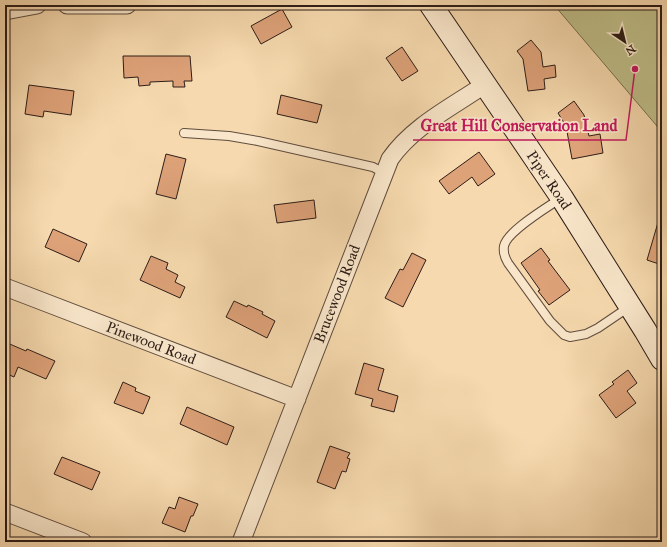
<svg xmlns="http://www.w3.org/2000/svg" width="667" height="547" viewBox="0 0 667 547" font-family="'IM FELL Great Primer',serif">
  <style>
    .green { fill: #bfbe89; stroke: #766e50 }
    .building { fill: #dea279; stroke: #2d1d17 }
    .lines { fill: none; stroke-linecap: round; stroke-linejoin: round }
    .lane-casing { stroke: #5f4c3d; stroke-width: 10 }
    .street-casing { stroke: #5f4c3d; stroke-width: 19 }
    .secondary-casing { stroke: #2d1d17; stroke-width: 24 }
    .lane { stroke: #f9e6ca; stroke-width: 8 }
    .street { stroke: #f9e6ca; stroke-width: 17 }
    .secondary { stroke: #f9e6ca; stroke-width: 22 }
    .labels { text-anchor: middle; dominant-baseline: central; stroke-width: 3.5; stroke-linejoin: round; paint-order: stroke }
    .street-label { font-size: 15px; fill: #2d1d17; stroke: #f9e6ca }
    .leader { fill: none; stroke: #c2185b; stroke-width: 1.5 }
    .callout-dot { fill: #c2185b; stroke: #f9e6ca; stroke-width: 1.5 }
    .callout-label { font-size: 16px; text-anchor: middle; font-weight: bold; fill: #c2185b; stroke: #f9e6ca; stroke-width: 3.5; stroke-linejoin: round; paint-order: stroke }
  </style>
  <rect width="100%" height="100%" fill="#f6d9ae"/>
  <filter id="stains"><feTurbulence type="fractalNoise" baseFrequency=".005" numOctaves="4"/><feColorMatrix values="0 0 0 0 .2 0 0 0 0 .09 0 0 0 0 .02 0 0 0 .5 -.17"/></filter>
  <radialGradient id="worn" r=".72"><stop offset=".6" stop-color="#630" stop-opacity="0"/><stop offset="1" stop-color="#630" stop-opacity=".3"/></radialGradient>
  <path class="green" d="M 555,5 L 662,5 L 662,132 L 555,6 Z"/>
  <path class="building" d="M 282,9 L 292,27 L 261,44 L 251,26 Z
    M 531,40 L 541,52 L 543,67 L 555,65 L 556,77 L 544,79 L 545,89 L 528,91 L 523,59 L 517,51 Z
    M 402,47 L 418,71 L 402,81 L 386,58 Z
    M 123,56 L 190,56 L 192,81 L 184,81 L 185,87 L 173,87 L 173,81 L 150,82 L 150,85 L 139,86 L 138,77 L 124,78 Z
    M 29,85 L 74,91 L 71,115 L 44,111 L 43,117 L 25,114 Z
    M 281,95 L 322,105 L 317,123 L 277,114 Z
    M 574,101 L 584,115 L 589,136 L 600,134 L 603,153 L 572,159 L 566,126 L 558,113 Z
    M 479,152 L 495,174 L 478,186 L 472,177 L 449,194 L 439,181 Z
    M 166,154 L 186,159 L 176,199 L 156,194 Z
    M 314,200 L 316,218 L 277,223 L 274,205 Z
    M 659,219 L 662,219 L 662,265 L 647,260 Z
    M 53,229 L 87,244 L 79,262 L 45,247 Z
    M 541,248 L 550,260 L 548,261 L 570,290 L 549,305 L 538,291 L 540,290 L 521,263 Z
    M 412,253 L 426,260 L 403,307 L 385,298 L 400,269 L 403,270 Z
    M 151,256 L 168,263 L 166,269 L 178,275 L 175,282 L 185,287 L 180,298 L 140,280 Z
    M 234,301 L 247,307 L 248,305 L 263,312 L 262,314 L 275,321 L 267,338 L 226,317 Z
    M 5,342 L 26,351 L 27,349 L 55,361 L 46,379 L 18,367 L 14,377 L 5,373 Z
    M 364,363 L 384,369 L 378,390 L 398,396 L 394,412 L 371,406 L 373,399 L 355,394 Z
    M 628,370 L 637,383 L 627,391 L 636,403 L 616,418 L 599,395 L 614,384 L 612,382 Z
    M 123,382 L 136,388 L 135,391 L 150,397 L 143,414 L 114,403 Z
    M 187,407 L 234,427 L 227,445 L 180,424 Z
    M 330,446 L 350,453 L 347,458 L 350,459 L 346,472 L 342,471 L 335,489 L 317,482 Z
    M 62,457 L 100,472 L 92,490 L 54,474 Z
    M 179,497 L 198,504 L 193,516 L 191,516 L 185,532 L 162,523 L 169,507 L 175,509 Z"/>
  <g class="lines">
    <g class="lane-casing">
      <path id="lane" d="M 184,133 L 229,136 L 258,141 L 373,167 L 384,173
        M 561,198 C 548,207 507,231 504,246 C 503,252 505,258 508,263 L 550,321 L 564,335 L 570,337 L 586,334 L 598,328 L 629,307"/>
    </g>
    <g class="street-casing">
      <path id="street" d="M 67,5 L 127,5
        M 5,11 L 37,5
        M 5,287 L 297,399
        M 5,512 L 83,542
        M 241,542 L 390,159 C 413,126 452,107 484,85"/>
    </g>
    <g class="secondary-casing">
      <path id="secondary" d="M 431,5 L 562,198 L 645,330 L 662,359"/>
    </g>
    <use href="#lane" class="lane"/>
    <use href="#street" class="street"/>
    <use href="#secondary" class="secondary"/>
  </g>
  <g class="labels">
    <g class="street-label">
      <text transform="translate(549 180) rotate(56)">Piper Road</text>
      <text transform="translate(337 294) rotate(-69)">Brucewood Road</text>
      <text transform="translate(151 343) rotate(21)">Pinewood Road</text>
    </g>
  </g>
  <path class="leader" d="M635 69L626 140H413"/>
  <circle class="callout-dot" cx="635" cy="69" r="4"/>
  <g class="callout-label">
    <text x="519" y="131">Great Hill Conservation Land</text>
  </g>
  <rect width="667" height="547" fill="none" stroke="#f6d9ae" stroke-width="20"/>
  <rect x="6" y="6" width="655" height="535" fill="none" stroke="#2d1d17" stroke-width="2"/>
  <rect x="10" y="10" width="647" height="527" fill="none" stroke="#2d1d17"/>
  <g transform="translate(625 42) rotate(145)" stroke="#f9e6ca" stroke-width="3" paint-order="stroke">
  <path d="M0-3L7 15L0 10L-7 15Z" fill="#2d1d17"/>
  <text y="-6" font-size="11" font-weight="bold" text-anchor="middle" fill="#2d1d17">N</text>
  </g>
  <rect width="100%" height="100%" filter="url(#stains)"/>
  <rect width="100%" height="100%" fill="url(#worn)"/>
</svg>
